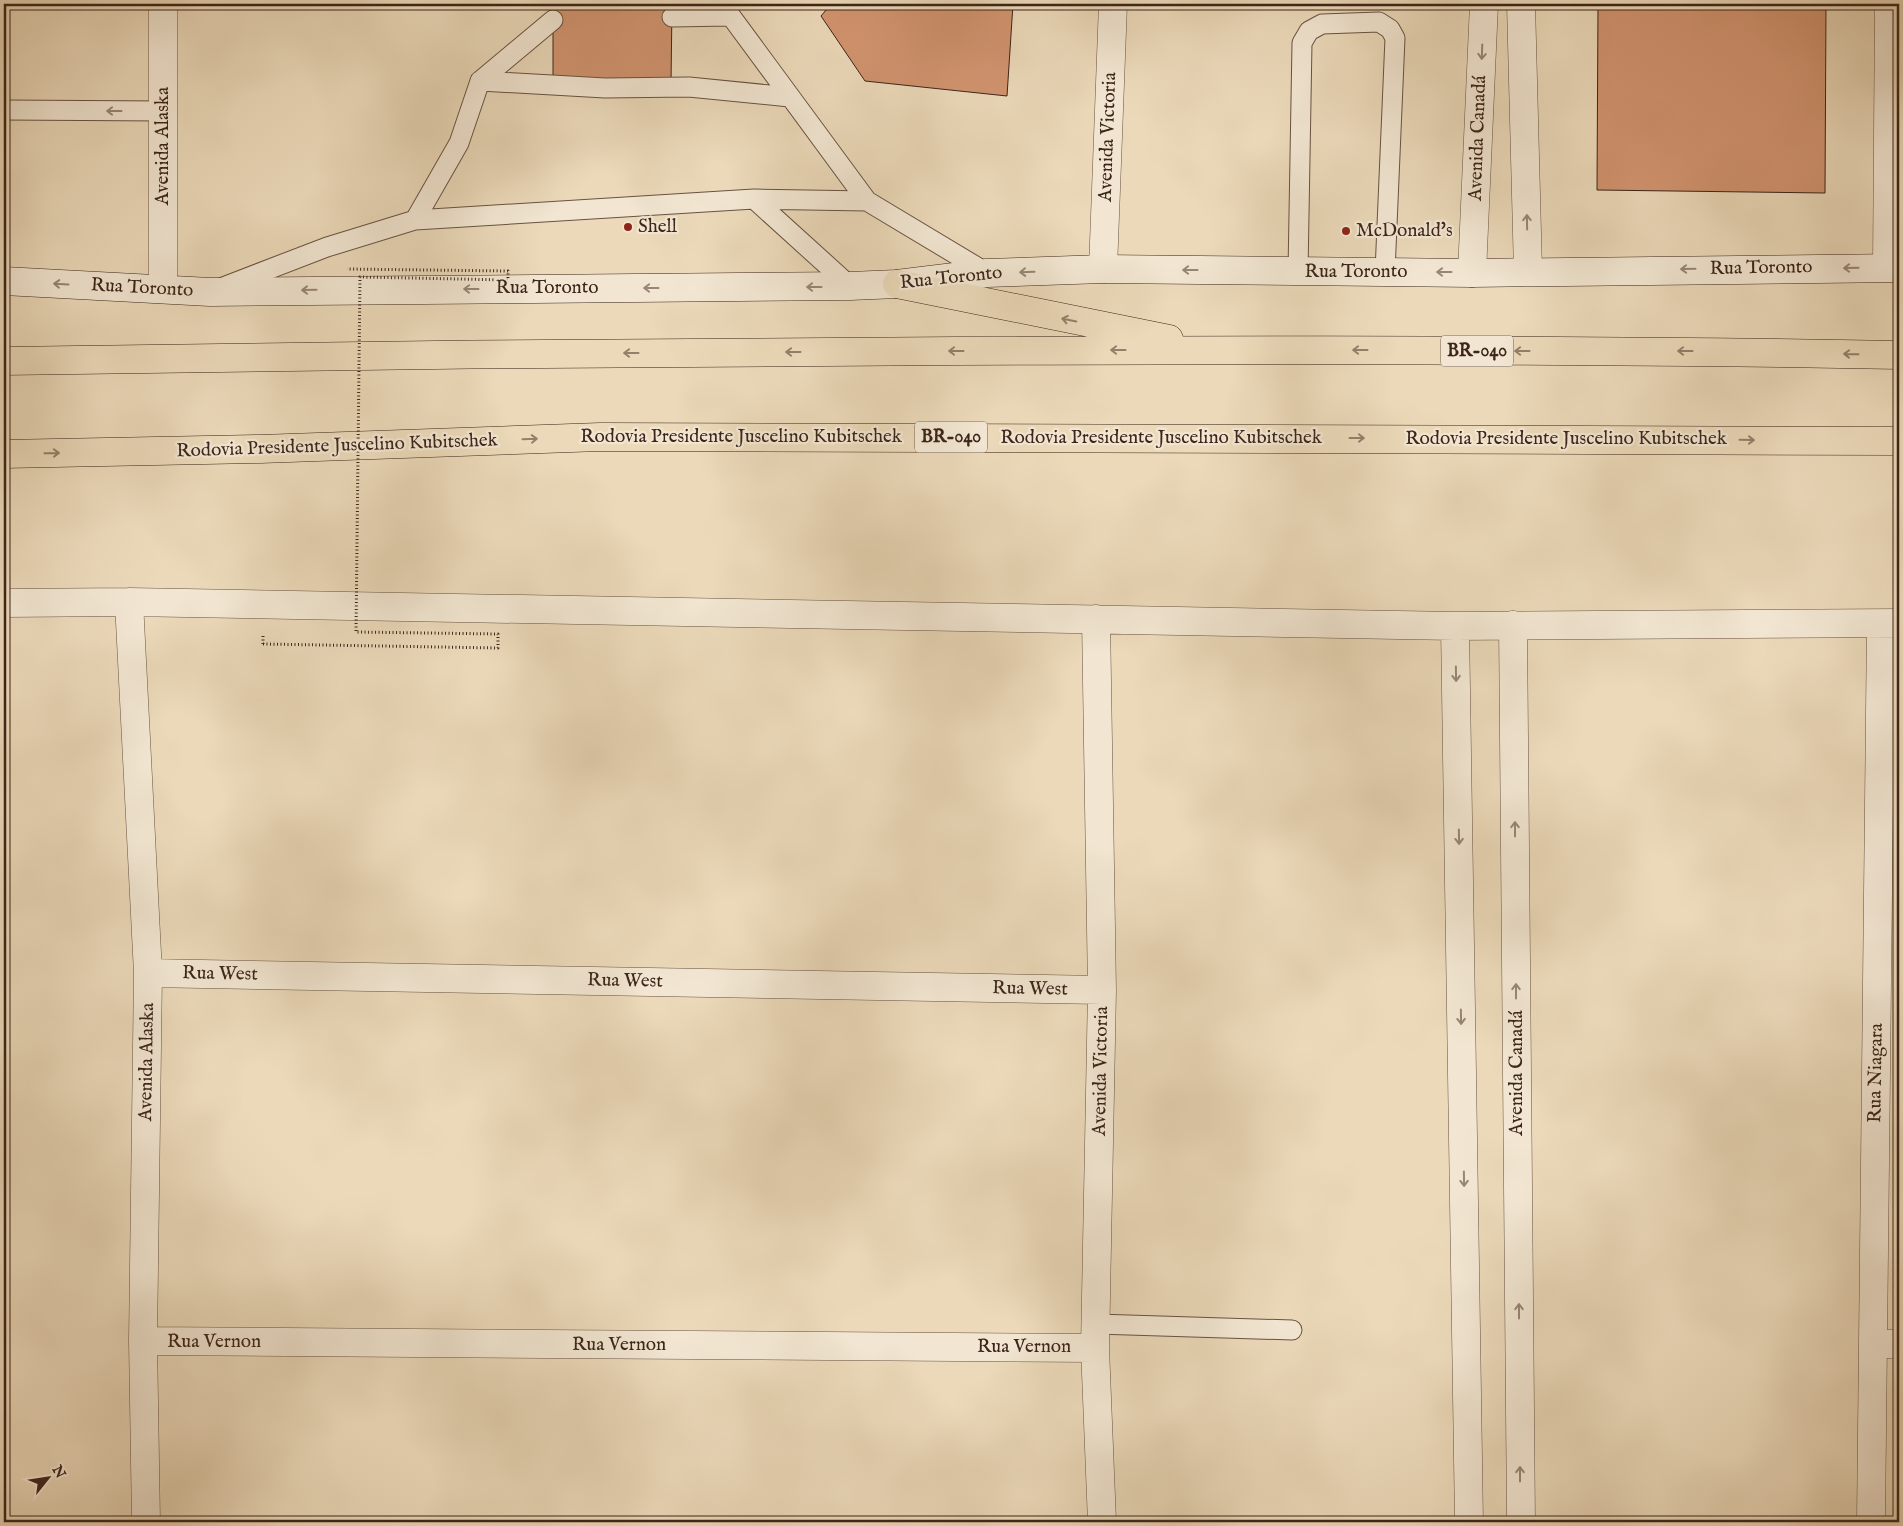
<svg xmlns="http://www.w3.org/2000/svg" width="1903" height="1526" viewBox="0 0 1903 1526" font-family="'IM FELL English',serif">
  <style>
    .building { fill: #d1946f; stroke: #3c251a }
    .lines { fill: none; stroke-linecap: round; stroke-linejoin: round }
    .service-casing { stroke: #685242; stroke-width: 21 }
    .minor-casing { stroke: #685242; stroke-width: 29 }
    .secondary-casing { stroke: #3c251a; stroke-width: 29 }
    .motorway-casing { stroke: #3c251a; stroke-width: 29 }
    .path { stroke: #3c251a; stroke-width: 3; stroke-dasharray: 1 2.5; stroke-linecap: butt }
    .service { stroke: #f2e6d2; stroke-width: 19 }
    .minor { stroke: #f2e6d2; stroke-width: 28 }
    .secondary { stroke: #f2e6d2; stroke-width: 28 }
    .motorway { stroke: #ebd9b9; stroke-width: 28 }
    .path-bridge { stroke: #3c251a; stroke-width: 3; stroke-dasharray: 1 2.5; stroke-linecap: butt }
    .oneway { stroke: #978676 }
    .oneway2 { stroke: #947f6a }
    .poi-dot { fill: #8f2418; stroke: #f2e6d2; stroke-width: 2 }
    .labels { text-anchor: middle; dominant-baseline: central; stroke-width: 4.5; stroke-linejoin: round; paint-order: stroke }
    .shield { fill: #f2e6d2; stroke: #735f51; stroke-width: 1 }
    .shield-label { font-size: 18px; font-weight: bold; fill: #3c251a }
    .street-label { font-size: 19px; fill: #3c251a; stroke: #f2e6d2 }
    .poi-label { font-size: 19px; fill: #3c251a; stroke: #f2e6d2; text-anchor: start }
  </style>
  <rect width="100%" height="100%" fill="#ebd9b9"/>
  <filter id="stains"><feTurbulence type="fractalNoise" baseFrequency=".004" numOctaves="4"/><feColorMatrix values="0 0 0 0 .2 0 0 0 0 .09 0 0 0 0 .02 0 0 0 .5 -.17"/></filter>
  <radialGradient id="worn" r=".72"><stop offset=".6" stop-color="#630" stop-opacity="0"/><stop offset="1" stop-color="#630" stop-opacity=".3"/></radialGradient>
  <path class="building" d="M 553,4 L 672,4 L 671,84 L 553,83 Z
    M 831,4 L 1013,4 L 1007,96 L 865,81 L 821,16 Z
    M 1598,4 L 1826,4 L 1825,193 L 1597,190 Z"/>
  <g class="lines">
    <g class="service-casing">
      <path id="service" d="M 722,4 L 867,201
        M 672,17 L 730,16
        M 480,81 L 553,20
        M 4,110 L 163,111
        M 754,199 L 850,286
        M 415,220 L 459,143 L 480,81 L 605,88 L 689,87 L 790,97
        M 1298,272 L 1302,43 L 1309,31 L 1322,24 L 1379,22 L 1390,29 L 1395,38 L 1385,272
        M 223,287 L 327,247 L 415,220 L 754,199 L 867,201 L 987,273
        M 1880,797 L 1899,795
        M 1096,1324 L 1292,1330"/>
    </g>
    <g class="minor-casing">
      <path id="minor" d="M 1521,4 L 1528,271
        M 1887,267 L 1889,4
        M 1103,269 L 1113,4
        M 1472,273 L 1484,4
        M 163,289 L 163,4
        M 129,602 L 148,973 L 143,1341 L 146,1522
        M 4,603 L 129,602 L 1455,626 L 1899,623
        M 1096,619 L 1102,990 L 1095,1348 L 1102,1522
        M 1513,625 L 1521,1522
        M 1455,626 L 1469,1522
        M 148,973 L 1102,990
        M 143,1341 L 1095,1348
        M 1873,1344 L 1899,1344
        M 1871,1522 L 1881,624"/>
    </g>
    <g class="secondary-casing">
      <path id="secondary" d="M 4,281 L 210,292 L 850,286 L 897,284 L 987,273 L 1103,269 L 1472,273 L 1899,268"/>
    </g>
    <g class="motorway-casing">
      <path id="motorway" d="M 897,284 L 1169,339
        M 4,361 C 321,355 639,353 956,351 C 1271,350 1585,349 1899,355
        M 4,454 L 260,449 L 600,437 L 1899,441"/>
    </g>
    <path class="path" d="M 263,644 L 263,634"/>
    <use href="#service" class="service"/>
    <use href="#minor" class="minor"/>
    <use href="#secondary" class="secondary"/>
    <use href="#motorway" class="motorway"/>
    <path class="path-bridge" d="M 263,644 L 498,648 L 498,634 L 356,632 L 360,277 L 508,280 L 508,271 L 347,269"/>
  </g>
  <defs><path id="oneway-shaft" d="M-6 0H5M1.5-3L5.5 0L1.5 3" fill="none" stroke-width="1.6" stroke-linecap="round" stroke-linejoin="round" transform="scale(1.25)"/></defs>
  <g class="oneway">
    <use href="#oneway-shaft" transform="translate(1482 52) rotate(92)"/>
    <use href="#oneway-shaft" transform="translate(114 111) rotate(-180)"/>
    <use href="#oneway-shaft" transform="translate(1527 222) rotate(-91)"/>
    <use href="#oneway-shaft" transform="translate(1851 268) rotate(179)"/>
    <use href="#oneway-shaft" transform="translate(1688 269) rotate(179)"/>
    <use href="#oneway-shaft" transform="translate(1190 270) rotate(-180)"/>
    <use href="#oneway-shaft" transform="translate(1027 272) rotate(178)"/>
    <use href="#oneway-shaft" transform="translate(1444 272) rotate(-180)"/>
    <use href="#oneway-shaft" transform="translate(61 284) rotate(-177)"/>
    <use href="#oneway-shaft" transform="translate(814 287) rotate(180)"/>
    <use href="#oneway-shaft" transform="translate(651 288) rotate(180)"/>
    <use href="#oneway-shaft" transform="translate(471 289) rotate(180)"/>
    <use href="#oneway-shaft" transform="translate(309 290) rotate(179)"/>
    <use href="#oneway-shaft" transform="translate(1456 674) rotate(89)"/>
    <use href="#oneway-shaft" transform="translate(1515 829) rotate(-90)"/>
    <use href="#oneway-shaft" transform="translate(1459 837) rotate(89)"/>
    <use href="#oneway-shaft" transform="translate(1516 991) rotate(-90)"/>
    <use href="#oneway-shaft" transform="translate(1461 1017) rotate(89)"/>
    <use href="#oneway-shaft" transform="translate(1464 1179) rotate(89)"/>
    <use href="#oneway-shaft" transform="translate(1519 1311) rotate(-90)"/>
    <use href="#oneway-shaft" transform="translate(1520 1474) rotate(-90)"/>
  </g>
  <g class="oneway2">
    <use href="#oneway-shaft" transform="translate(1069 320) rotate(-169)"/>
    <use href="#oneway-shaft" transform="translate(1118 350) rotate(180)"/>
    <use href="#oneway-shaft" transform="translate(1360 350) rotate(-180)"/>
    <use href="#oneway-shaft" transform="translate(956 351) rotate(180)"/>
    <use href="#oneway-shaft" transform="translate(1522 351) rotate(-180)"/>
    <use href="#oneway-shaft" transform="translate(1685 351) rotate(-180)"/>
    <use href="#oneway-shaft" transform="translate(793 352) rotate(180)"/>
    <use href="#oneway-shaft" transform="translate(631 353) rotate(180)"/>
    <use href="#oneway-shaft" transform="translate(1851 354) rotate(-179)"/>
    <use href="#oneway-shaft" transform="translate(1357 438)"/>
    <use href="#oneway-shaft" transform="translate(530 439) rotate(-2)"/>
    <use href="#oneway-shaft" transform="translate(1747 440) rotate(1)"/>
    <use href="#oneway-shaft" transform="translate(52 453) rotate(-1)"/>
  </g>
  <g class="poi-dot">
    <circle cx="628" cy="227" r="5"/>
    <circle cx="1346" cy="231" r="5"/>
  </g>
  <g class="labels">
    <g class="shield">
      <rect x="1441" y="335.5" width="72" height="31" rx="4"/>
      <rect x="915" y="421.5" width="72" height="31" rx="4"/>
    </g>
    <g class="shield-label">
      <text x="1477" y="351">BR-040</text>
      <text x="951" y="437">BR-040</text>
    </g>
    <g class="street-label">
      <text transform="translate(1108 137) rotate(-88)">Avenida Victoria</text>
      <text transform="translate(1478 138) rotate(-88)">Avenida Canadá</text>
      <text transform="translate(163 146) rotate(-90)">Avenida Alaska</text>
      <text transform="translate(1761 268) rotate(-1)">Rua Toronto</text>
      <text x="1356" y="272">Rua Toronto</text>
      <text transform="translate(951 278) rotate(-6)">Rua Toronto</text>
      <text transform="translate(142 288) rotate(3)">Rua Toronto</text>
      <text x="547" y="288">Rua Toronto</text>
      <text x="741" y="437">Rodovia Presidente Juscelino Kubitschek</text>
      <text x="1161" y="438">Rodovia Presidente Juscelino Kubitschek</text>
      <text x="1566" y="439">Rodovia Presidente Juscelino Kubitschek</text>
      <text transform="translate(337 446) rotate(-2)">Rodovia Presidente Juscelino Kubitschek</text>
      <text transform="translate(220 974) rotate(1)">Rua West</text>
      <text transform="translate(625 981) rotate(1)">Rua West</text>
      <text transform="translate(1030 989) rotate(1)">Rua West</text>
      <text transform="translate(147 1062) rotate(-89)">Avenida Alaska</text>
      <text transform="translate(1101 1071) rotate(-89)">Avenida Victoria</text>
      <text transform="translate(1517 1073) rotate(-90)">Avenida Canadá</text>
      <text transform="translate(1876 1073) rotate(-89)">Rua Niagara</text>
      <text x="214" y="1342">Rua Vernon</text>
      <text x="619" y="1345">Rua Vernon</text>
      <text x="1024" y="1347">Rua Vernon</text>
    </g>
    <g class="poi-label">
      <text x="638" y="227">Shell</text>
      <text x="1356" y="231">McDonald's</text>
    </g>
  </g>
  <rect width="1903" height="1526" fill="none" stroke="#ebd9b9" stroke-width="20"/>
  <rect x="5" y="5" width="1893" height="1516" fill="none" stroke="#3c251a" stroke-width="2.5"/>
  <rect x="10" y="10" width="1883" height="1506" fill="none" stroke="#3c251a"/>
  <g transform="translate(48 1478) rotate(60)" stroke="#f2e6d2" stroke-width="4" paint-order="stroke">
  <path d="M0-4L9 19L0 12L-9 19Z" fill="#3c251a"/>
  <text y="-8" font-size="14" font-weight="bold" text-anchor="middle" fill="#3c251a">N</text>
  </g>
  <rect width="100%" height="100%" filter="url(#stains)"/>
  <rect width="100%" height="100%" fill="url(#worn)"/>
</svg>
